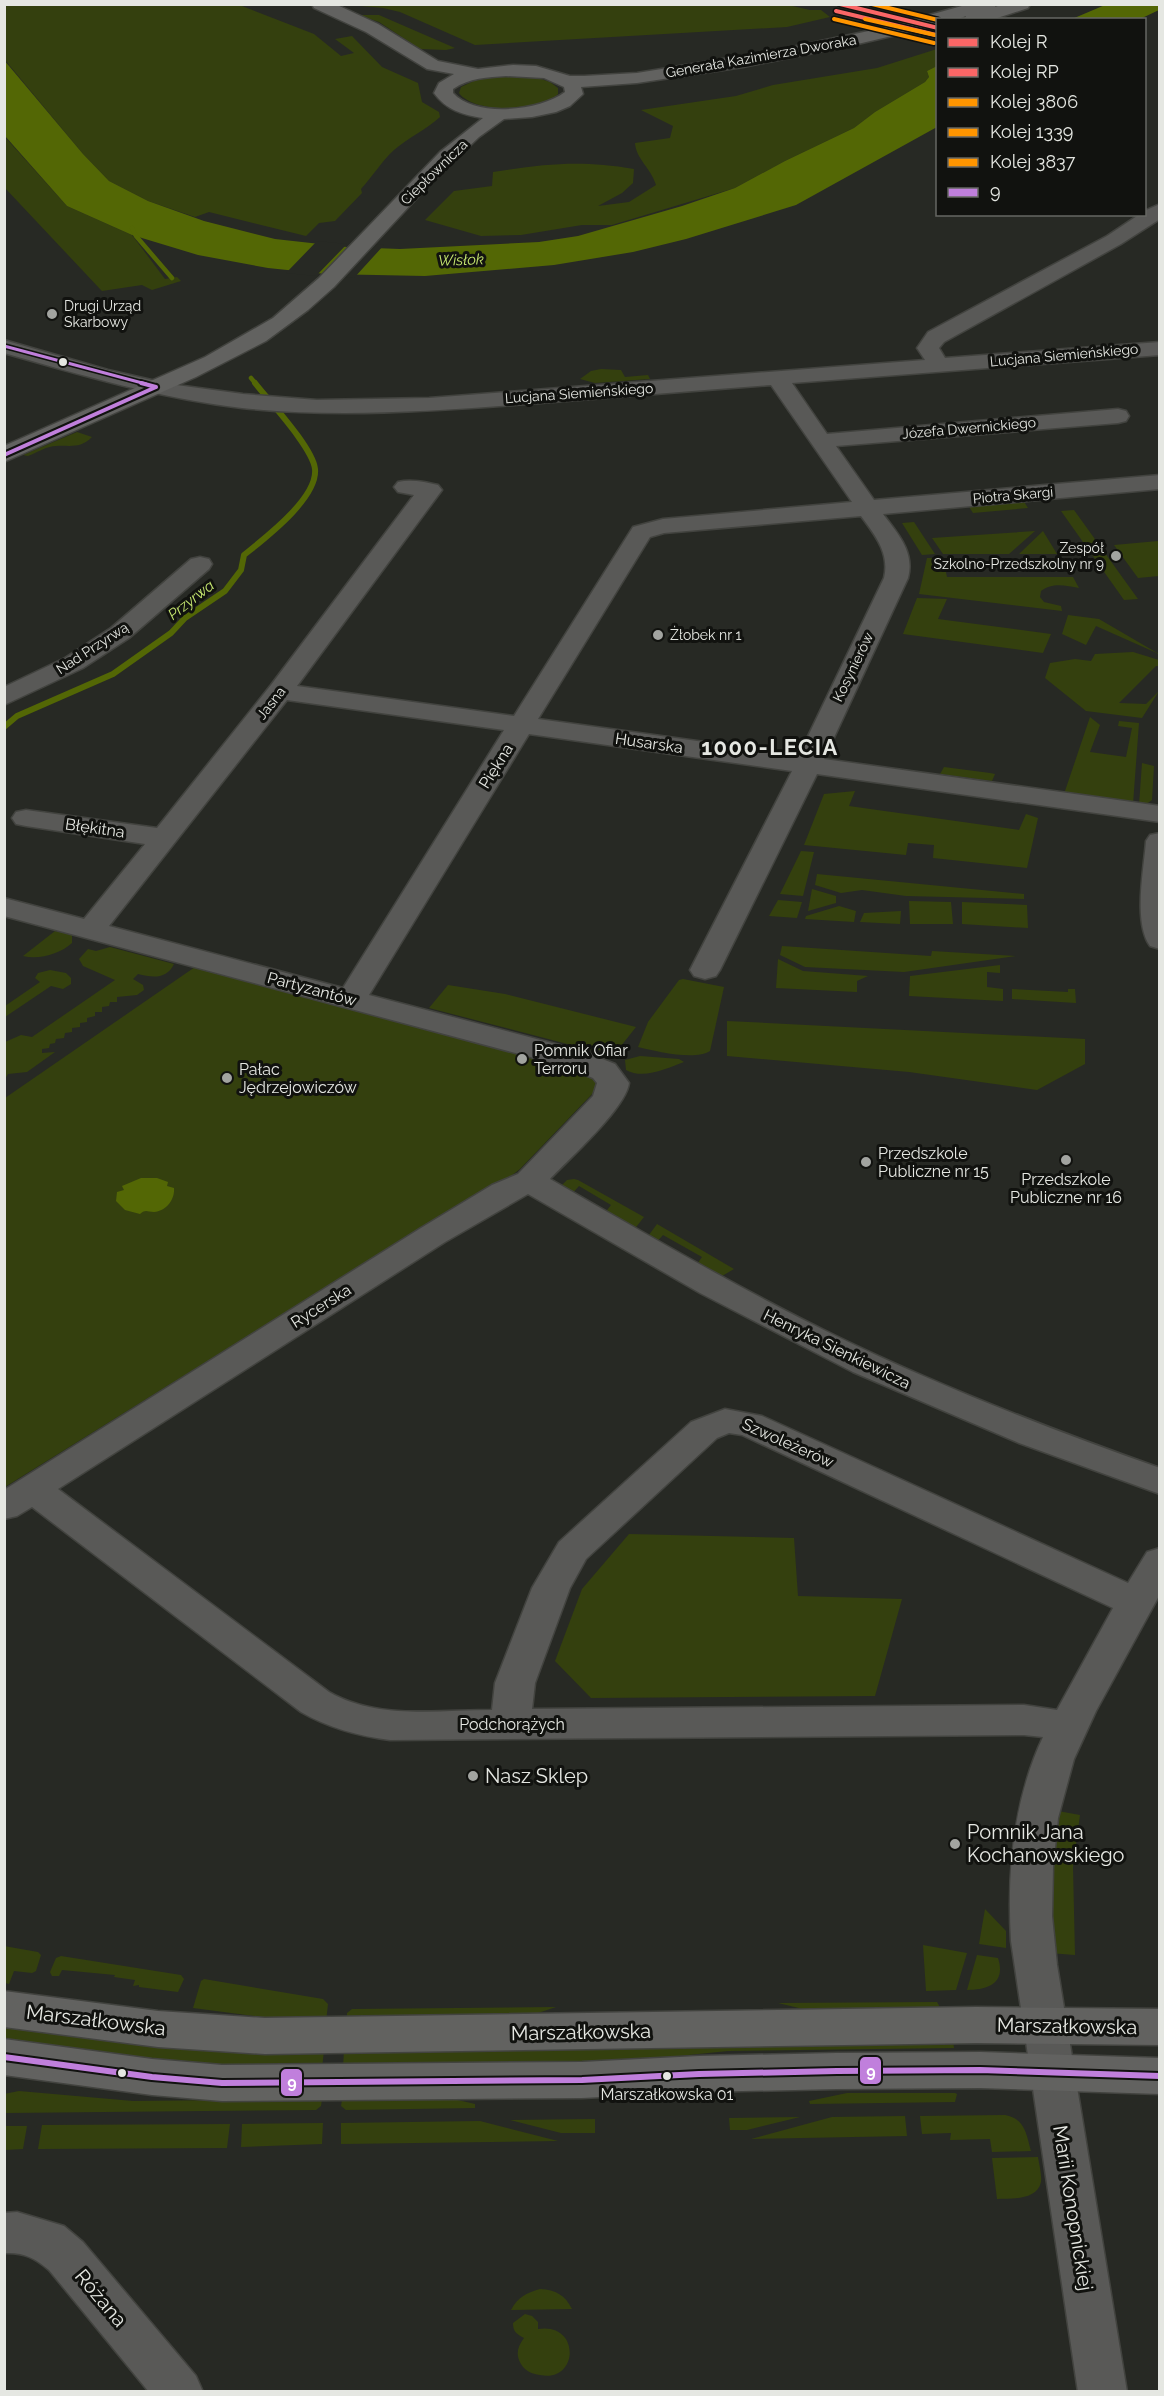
<svg xmlns="http://www.w3.org/2000/svg" width="1164" height="2396" viewBox="0 0 1164 2396" font-family="Raleway,sans-serif">
  <style>
    .green { fill: #34400e }
    .water { fill: #536705 }
    .pier { fill: #272924 }
    .lines { fill: none; stroke-linecap: round; stroke-linejoin: round }
    .stream-far1 { stroke: #536705; stroke-width: 4.5 }
    .stream { stroke: #536705; stroke-width: 6 }
    .minor-casing { stroke: #42433f; stroke-width: 3 }
    .major-casing { stroke: #42433f; stroke-width: 3 }
    .minor { fill: #595957; fill-rule: evenodd }
    .major { fill: #626260; fill-rule: evenodd }
    .bus-1-far2-casing { stroke: #11120f; stroke-width: 6 }
    .bus-1-far1-casing { stroke: #11120f; stroke-width: 8 }
    .bus-1-casing { stroke: #11120f; stroke-width: 10 }
    .bus-1-far2 { stroke: #c07fdc; stroke-width: 3 }
    .bus-1-far1 { stroke: #c07fdc; stroke-width: 4 }
    .bus-1 { stroke: #c07fdc; stroke-width: 6 }
    .rail-1-casing { stroke: #11120f; stroke-width: 7 }
    .rail-2-casing { stroke: #11120f; stroke-width: 7 }
    .rail-3-casing { stroke: #11120f; stroke-width: 7 }
    .rail-4-casing { stroke: #11120f; stroke-width: 7 }
    .rail-5-casing { stroke: #11120f; stroke-width: 7 }
    .rail-1 { stroke: #fa6666; stroke-width: 4 }
    .rail-2 { stroke: #fa6666; stroke-width: 4 }
    .rail-3 { stroke: #ff9500; stroke-width: 4 }
    .rail-4 { stroke: #ff9500; stroke-width: 4 }
    .rail-5 { stroke: #ff9500; stroke-width: 4 }
    .poi-dot { fill: #a2a4a0; stroke: #11120f; stroke-width: 2 }
    .bus-dot { fill: #e5e7e2; stroke: #11120f; stroke-width: 2 }
    .labels { text-anchor: middle; dominant-baseline: central; stroke-width: 6; stroke-linejoin: round; paint-order: stroke }
    .far-street-label { font-size: 14px; fill: #e5e7e2; stroke: #11120f }
    .far-poi-label { font-size: 14px; fill: #e5e7e2; stroke: #11120f; text-anchor: start }
    .far-water-label { font-size: 15px; font-style: italic; fill: #c6e770; stroke: #11120f }
    .street-label { font-size: 16px; fill: #e5e7e2; stroke: #11120f }
    .poi-label { font-size: 16px; fill: #e5e7e2; stroke: #11120f; text-anchor: start }
    .near-bus-label { font-size: 16px; fill: #e5e7e2; stroke: #11120f }
    .near-poi-label { font-size: 20px; fill: #e5e7e2; stroke: #11120f; text-anchor: start }
    .near-street-label { font-size: 20px; fill: #e5e7e2; stroke: #11120f }
    .district-label { font-size: 22px; font-weight: bold; letter-spacing: 1.5px; fill: #e5e7e2; stroke: #11120f }
    .line-badge { stroke: #11120f; stroke-width: 2 }
    .badge-label { font-size: 16px; text-anchor: middle; font-weight: bold; fill: #fff }
  </style>
  <rect width="100%" height="100%" fill="#272924"/>
  <path class="green" d="M 229,4 L 242,6 L 314,34 L 341,56 L 354,53 L 335,39 L 352,36 L 382,67 L 418,83 L 422,102 L 439,112 L 440,117 C 426,130 409,137 394,150 C 381,162 373,176 361,189 L 362,193 L 335,221 L 319,223 L 306,236 L 209,212 L 195,217 L 148,201 L 109,181 L 83,154 L 5,60 L 4,5 Z
    M 788,5 L 810,10 L 821,10 L 830,17 L 787,27 L 475,45 L 400,12 L 383,8 L 350,5 Z
    M 358,15 L 379,15 L 455,48 L 446,50 L 420,49 L 379,22 Z
    M 937,49 L 937,66 L 927,71 L 929,77 L 925,82 L 875,112 L 854,128 L 785,161 L 735,188 L 612,225 L 582,225 L 521,235 L 481,236 L 425,220 L 454,191 L 492,186 L 493,172 C 546,164 580,160 634,169 L 633,183 L 622,193 L 598,206 L 629,202 L 656,185 C 651,168 636,159 635,143 L 670,138 L 673,126 L 641,110 L 736,96 L 773,85 L 877,68 Z
    M 506,75 L 535,77 L 550,82 L 558,88 L 558,94 C 542,113 474,114 459,93 L 461,87 L 478,79 Z
    M 4,136 L 67,206 L 132,235 L 165,279 L 177,277 L 181,281 L 152,290 L 142,285 L 102,291 L 100,289 L 5,188 Z
    M 601,369 L 621,370 L 625,377 L 648,375 L 650,379 L 595,383 L 580,379 L 591,371 Z
    M 77,432 L 92,437 C 80,449 71,445 56,446 C 47,446 36,453 28,456 L 23,455 Z
    M 1023,500 L 1028,508 L 973,513 L 968,505 Z
    M 1074,510 L 1138,599 L 1124,600 L 1061,511 Z
    M 914,522 L 935,554 L 922,555 L 902,523 Z
    M 1035,531 L 1009,554 L 943,554 L 932,538 Z
    M 1043,531 L 1057,554 L 1019,554 Z
    M 1158,541 L 1159,576 L 1138,578 L 1114,545 Z
    M 927,558 L 943,558 L 947,577 L 1073,577 L 1079,588 C 1066,586 1053,582 1041,591 L 1040,597 L 1044,602 L 1061,606 L 1062,611 L 919,594 Z
    M 917,598 L 947,599 L 938,619 L 1051,634 L 1043,653 L 903,634 Z
    M 1068,615 L 1099,619 L 1159,654 L 1096,626 L 1086,645 L 1062,634 Z
    M 1133,652 L 1159,660 L 1159,666 L 1156,666 L 1119,703 L 1146,704 L 1159,691 L 1142,718 L 1086,711 L 1045,678 L 1050,663 L 1075,659 L 1091,661 L 1095,654 Z
    M 1090,717 L 1100,725 L 1090,752 L 1126,757 L 1132,728 L 1118,726 L 1119,721 L 1139,723 L 1133,804 L 1064,794 Z
    M 1142,763 L 1154,766 L 1152,800 L 1145,805 L 1139,805 Z
    M 944,767 L 990,773 L 995,774 L 992,781 L 940,774 Z
    M 855,791 L 849,806 L 1019,830 L 1026,814 L 1038,818 L 1027,868 L 933,858 L 934,845 L 908,843 L 906,855 L 804,845 L 824,794 Z
    M 801,851 L 814,852 L 803,896 L 780,894 Z
    M 817,874 L 1024,894 L 1024,899 L 906,896 L 862,890 L 841,893 L 815,885 Z
    M 812,889 L 836,896 L 836,903 L 808,911 Z
    M 778,900 L 802,902 L 797,918 L 769,916 Z
    M 909,901 L 951,902 L 953,924 L 910,924 Z
    M 962,902 L 1027,905 L 1028,928 L 962,924 Z
    M 839,906 L 856,911 L 854,922 L 805,919 L 806,916 Z
    M 901,911 L 900,924 L 860,922 L 864,913 Z
    M 55,931 L 72,935 L 72,943 C 60,954 39,960 23,956 Z
    M 782,946 L 931,956 L 932,951 L 1016,956 L 904,972 L 805,967 L 780,955 Z
    M 110,947 L 174,964 C 167,979 153,978 138,974 L 133,979 L 143,985 L 144,990 L 137,995 L 117,997 L 117,1002 L 110,1002 L 109,1006 L 102,1007 L 102,1012 L 95,1012 L 95,1016 L 87,1018 L 87,1022 L 80,1023 L 80,1027 L 72,1028 L 72,1032 L 65,1033 L 64,1038 L 56,1039 L 55,1043 L 50,1044 L 49,1048 L 42,1049 L 42,1053 L 55,1052 L 27,1072 L 8,1074 L 5,1079 L 5,1042 L 21,1035 L 32,1037 L 115,980 L 83,966 L 79,959 L 88,949 L 96,951 Z
    M 778,959 L 803,971 L 868,976 L 857,981 L 857,992 L 776,988 Z
    M 1000,965 L 1000,973 L 987,972 L 987,987 L 1003,989 L 1003,1001 L 909,996 L 910,976 Z
    M 195,967 L 572,1066 L 589,1075 L 596,1083 L 594,1092 L 520,1169 L 498,1186 L 315,1294 L 5,1487 L 5,1098 Z
    M 50,970 L 66,973 L 71,978 L 71,984 L 63,989 L 51,986 L 5,1017 L 5,1006 L 40,982 L 35,978 L 38,973 Z
    M 683,979 L 724,987 L 710,1051 C 695,1061 655,1051 638,1047 L 648,1022 L 679,980 Z
    M 448,985 L 505,994 L 636,1027 L 621,1046 L 594,1051 L 429,1008 Z
    M 1012,989 L 1068,992 L 1068,989 L 1075,989 L 1076,1003 L 1012,999 Z
    M 727,1021 L 1085,1039 L 1085,1064 L 1037,1090 L 909,1072 L 727,1056 Z
    M 640,1056 L 679,1059 L 684,1062 C 667,1068 644,1080 626,1070 L 625,1060 Z
    M 574,1179 L 578,1180 L 644,1217 L 633,1231 L 604,1214 L 611,1205 L 579,1186 L 571,1195 L 561,1186 L 567,1180 Z
    M 657,1224 L 734,1269 L 717,1279 L 695,1267 L 702,1257 L 663,1235 L 655,1244 L 646,1239 Z
    M 629,1534 L 794,1538 L 798,1596 L 902,1599 L 875,1696 L 591,1698 L 555,1661 L 582,1589 Z
    M 1058,1811 L 1080,1815 L 1073,1867 L 1075,1955 L 1049,1953 L 1047,1922 Z
    M 985,1909 L 1006,1931 L 1006,1948 L 979,1944 Z
    M 923,1945 L 967,1953 L 956,1990 L 926,1991 Z
    M 4,1946 L 38,1952 L 41,1955 L 36,1971 L 32,1973 L 14,1971 L 9,1984 L 5,1983 Z
    M 977,1955 L 998,1958 C 1006,1983 989,1990 967,1990 Z
    M 61,1956 L 181,1975 L 184,1979 L 178,1992 L 139,1987 L 139,1985 L 133,1986 L 135,1980 L 114,1977 L 115,1975 L 62,1970 L 59,1976 L 52,1976 L 50,1972 L 56,1958 Z
    M 204,1979 L 323,1999 L 328,2004 L 326,2022 L 301,2022 L 193,2008 L 201,1981 Z
    M 937,2002 L 941,2009 L 807,2010 L 778,2003 Z
    M 556,2007 L 526,2017 L 347,2019 L 347,2013 L 352,2009 Z
    M 5,2024 L 324,2050 L 322,2069 L 227,2068 L 5,2042 Z
    M 953,2040 L 954,2048 L 728,2051 L 580,2066 L 343,2068 L 344,2050 Z
    M 19,2091 L 133,2101 L 322,2099 L 321,2106 L 316,2110 L 5,2113 L 4,2094 Z
    M 847,2093 L 955,2093 L 957,2094 L 955,2102 L 810,2104 L 809,2101 Z
    M 449,2098 L 475,2104 L 475,2108 L 346,2110 L 341,2106 L 342,2100 Z
    M 1005,2115 C 1025,2119 1026,2133 1031,2151 L 992,2152 L 990,2139 L 950,2140 L 951,2133 L 922,2134 L 920,2116 Z
    M 905,2116 L 907,2136 L 751,2139 L 832,2117 Z
    M 800,2117 L 747,2130 L 730,2130 L 729,2118 Z
    M 595,2119 L 595,2133 L 561,2133 L 510,2120 Z
    M 480,2121 L 558,2141 L 341,2144 L 341,2123 Z
    M 323,2123 L 322,2144 L 241,2147 L 242,2124 Z
    M 230,2124 L 227,2148 L 38,2149 L 42,2125 Z
    M 5,2126 L 27,2126 L 23,2149 L 5,2150 Z
    M 1038,2157 C 1039,2164 1042,2175 1041,2182 C 1037,2201 1010,2198 997,2199 L 992,2158 Z
    M 540,2289 C 556,2290 565,2295 572,2309 L 511,2310 C 518,2297 526,2293 540,2289 Z
    M 525,2314 L 532,2316 L 538,2322 L 538,2329 C 581,2322 579,2383 540,2375 C 532,2374 525,2371 521,2364 C 515,2354 518,2346 524,2338 C 516,2334 513,2331 513,2323 Z"/>
  <path class="water" d="M 1105,5 L 1159,5 L 1159,10 L 1140,19 L 1072,19 Z
    M 4,60 L 83,154 L 109,181 L 148,201 L 204,221 L 275,239 L 347,247 L 400,249 L 539,242 L 578,236 L 682,206 L 735,188 L 785,161 L 854,128 L 875,112 L 925,82 L 929,77 L 927,71 L 937,66 L 937,127 L 796,205 L 686,239 L 633,252 L 554,265 L 425,276 L 326,274 L 268,268 L 198,255 L 132,235 L 67,206 L 5,136 Z
    M 141,1178 L 157,1178 L 168,1182 L 167,1186 L 174,1188 C 175,1200 166,1211 154,1212 C 147,1212 146,1209 140,1214 L 125,1210 L 116,1201 L 117,1192 L 124,1190 L 122,1186 Z"/>
  <path class="pier" d="M 317,241 L 347,244 L 316,276 L 286,273 Z
    M 352,244 L 384,245 L 354,278 L 322,276 Z"/>
  <g class="lines">
    <path class="stream-far1" d="M 132,228 L 136,236 L 172,278
      M 251,378 L 256,384"/>
    <path class="stream" d="M 4,727 L 17,716 L 113,674 L 171,633 L 185,618 L 225,591 L 241,570 L 244,555 C 265,538 318,498 315,469 C 313,448 269,401 255,383"/>
    <g class="minor-casing">
      <path id="minor" d="M 1160,204 L 1160,219 L 1121,244 L 944,342 L 939,348 L 945,358 L 1160,342 L 1160,355 L 792,383 L 827,434 L 1118,409 L 1126,411 L 1129,416 L 1126,421 L 1118,423 L 836,446 L 874,500 L 1160,475 L 1160,489 L 883,514 C 898,534 915,552 908,578 L 824,759 L 1160,806 L 1160,822 L 817,774 L 720,970 L 716,976 L 705,979 L 694,976 L 690,970 L 792,771 L 529,734 L 369,995 L 582,1051 L 615,1064 L 629,1083 C 626,1108 569,1159 550,1179 C 644,1233 738,1288 836,1336 C 941,1387 1050,1429 1160,1468 L 1160,1494 L 1019,1443 L 853,1372 L 700,1293 L 528,1194 L 445,1242 L 58,1489 L 329,1692 C 378,1720 438,1710 492,1710 L 495,1683 L 532,1588 L 559,1542 L 691,1422 L 725,1409 L 762,1416 L 1128,1583 L 1147,1552 L 1160,1548 L 1160,1594 L 1096,1711 L 1074,1759 L 1058,1818 L 1053,1867 L 1052,1916 L 1057,1965 L 1127,2392 L 1078,2392 L 1011,1941 C 1007,1871 1013,1801 1043,1737 L 1024,1735 L 390,1740 C 358,1736 329,1728 301,1712 L 32,1507 L 17,1516 L 4,1519 L 4,1490 L 421,1228 L 492,1185 L 518,1174 L 593,1096 L 597,1083 L 593,1078 L 560,1065 L 4,916 L 4,898 L 84,919 L 145,844 L 26,826 L 16,824 L 12,818 L 16,812 L 26,810 L 157,828 L 271,685 L 414,495 L 398,492 L 394,487 L 398,482 C 411,479 425,482 438,485 L 442,490 L 297,686 L 514,716 L 633,527 L 663,519 L 852,502 L 771,385 C 690,391 608,398 527,404 C 432,411 338,418 242,408 C 160,398 84,376 4,353 L 4,340 L 108,370 L 169,384 L 243,394 L 317,400 L 429,398 L 925,360 L 917,348 L 928,332 L 1107,236 L 1140,214 L 1144,214 L 1144,211 ZM 861,516 C 875,535 890,553 884,578 L 799,755 L 538,719 L 650,537 L 664,533 ZM 287,700 L 504,730 L 343,988 L 109,926 ZM 729,1433 L 742,1435 L 1113,1608 L 1057,1710 L 1024,1705 L 532,1709 L 535,1683 L 570,1588 L 586,1559 L 717,1438 Z
        M 200,557 L 209,559 L 212,564 L 209,569 L 129,638 L 83,668 L 4,705 L 4,687 L 65,658 L 111,628 L 191,559 Z
        M 1160,833 L 1160,949 L 1150,946 C 1133,922 1144,869 1146,841 L 1150,835 Z
        M 17,2212 L 64,2226 L 83,2242 L 196,2376 L 203,2392 L 149,2392 L 49,2270 C 35,2258 24,2252 4,2253 L 4,2213 Z"/>
    </g>
    <g class="major-casing">
      <path id="major" d="M 312,4 L 335,4 L 378,24 L 438,61 L 478,69 L 513,65 L 536,66 L 570,76 L 584,76 L 637,73 L 778,50 L 883,28 L 969,4 L 997,4 L 995,7 L 1003,4 L 1030,4 L 1028,8 L 991,20 L 964,20 L 966,16 L 955,20 L 938,20 L 938,24 L 926,28 L 849,46 L 743,67 L 637,83 L 581,87 L 583,94 L 570,106 L 556,112 L 532,117 L 504,119 L 479,137 L 429,185 L 334,287 L 308,310 L 266,341 L 196,377 L 4,462 L 4,446 L 205,357 L 273,318 L 319,278 L 440,152 L 483,118 C 463,115 446,110 434,93 L 439,83 L 454,74 L 427,69 L 366,32 L 314,8 ZM 506,76 L 544,78 L 564,87 L 565,92 C 540,111 475,118 453,93 L 453,89 C 469,78 488,77 506,76 Z
        M 4,1991 L 158,2011 L 265,2018 L 976,2007 L 1160,2009 L 1160,2045 L 976,2043 L 265,2054 L 158,2047 L 4,2027 Z
        M 4,2039 L 152,2059 L 222,2065 L 582,2062 L 699,2056 L 837,2053 L 980,2052 L 1160,2058 L 1160,2094 L 980,2088 L 837,2089 L 699,2092 L 582,2098 L 222,2101 L 152,2095 L 4,2075 Z"/>
    </g>
    <use href="#minor" class="minor"/>
    <use href="#major" class="major"/>
    <g class="bus-1-far2-casing">
      <path id="bus-1-far2" d="M 4,346 L 146,384"/>
    </g>
    <g class="bus-1-far1-casing">
      <path id="bus-1-far1" d="M 141,383 L 156,387
        M 4,455 L 156,387"/>
    </g>
    <g class="bus-1-casing">
      <path id="bus-1" d="M 4,2057 L 152,2077 L 222,2083 L 582,2080 L 699,2074 L 837,2071 L 980,2070 L 1160,2076"/>
    </g>
    <use href="#bus-1-far2" class="bus-1-far2"/>
    <use href="#bus-1-far1" class="bus-1-far1"/>
    <use href="#bus-1" class="bus-1"/>
    <g class="rail-1-casing">
      <path id="rail-1" d="M 840,4 L 938,28"/>
    </g>
    <g class="rail-2-casing">
      <path id="rail-2" d="M 836,11 L 936,35"/>
    </g>
    <g class="rail-3-casing">
      <path id="rail-3" d="M 872,4 L 938,20"/>
    </g>
    <g class="rail-4-casing">
      <path id="rail-4" d="M 834,19 L 934,43"/>
    </g>
    <g class="rail-5-casing">
      <path id="rail-5" d="M 865,19 L 935,35"/>
    </g>
    <use href="#rail-1" class="rail-1"/>
    <use href="#rail-2" class="rail-2"/>
    <use href="#rail-3" class="rail-3"/>
    <use href="#rail-4" class="rail-4"/>
    <use href="#rail-5" class="rail-5"/>
  </g>
  <g class="poi-dot">
    <circle cx="52" cy="314" r="6"/>
    <circle cx="1116" cy="556" r="6"/>
    <circle cx="658" cy="635" r="6"/>
    <circle cx="522" cy="1059" r="6"/>
    <circle cx="227" cy="1078" r="6"/>
    <circle cx="1066" cy="1160" r="6"/>
    <circle cx="866" cy="1162" r="6"/>
    <circle cx="473" cy="1776" r="6"/>
    <circle cx="955" cy="1844" r="6"/>
  </g>
  <g class="bus-dot">
    <circle cx="63" cy="362" r="5"/>
    <circle cx="122" cy="2073" r="5"/>
    <circle cx="667" cy="2076" r="5"/>
  </g>
  <g class="labels">
    <g class="far-street-label">
      <text transform="translate(761 56) rotate(-10)">Generała Kazimierza Dworaka</text>
      <text transform="translate(434 172) rotate(-44)">Ciepłownicza</text>
      <text transform="translate(1064 355) rotate(-5)">Lucjana Siemieńskiego</text>
      <text transform="translate(579 393) rotate(-4)">Lucjana Siemieńskiego</text>
      <text transform="translate(969 428) rotate(-5)">Józefa Dwernickiego</text>
      <text transform="translate(1013 495) rotate(-5)">Piotra Skargi</text>
      <text transform="translate(92 648) rotate(-33)">Nad Przyrwą</text>
      <text transform="translate(853 667) rotate(-64)">Kosynierów</text>
      <text transform="translate(271 703) rotate(-52)">Jasna</text>
    </g>
    <g class="far-poi-label">
      <text x="64" y="306">Drugi Urząd<tspan x="64" dy="16">Skarbowy</tspan></text>
      <text x="1104" y="548" text-anchor="end">Zespół<tspan x="1104" dy="16">Szkolno-Przedszkolny nr 9</tspan></text>
      <text x="670" y="635">Żłobek nr 1</text>
    </g>
    <g class="far-water-label">
      <text transform="translate(461 260) rotate(-2)">Wisłok</text>
      <text transform="translate(191 600) rotate(-38)">Przyrwa</text>
    </g>
    <g class="street-label">
      <text transform="translate(649 743) rotate(8)">Husarska</text>
      <text transform="translate(496 766) rotate(-58)">Piękna</text>
      <text transform="translate(95 828) rotate(8)">Błękitna</text>
      <text transform="translate(312 989) rotate(15)">Partyzantów</text>
      <text transform="translate(321 1306) rotate(-32)">Rycerska</text>
      <text transform="translate(837 1349) rotate(26)">Henryka Sienkiewicza</text>
      <text transform="translate(788 1443) rotate(24)">Szwoleżerów</text>
      <text x="512" y="1724">Podchorążych</text>
    </g>
    <g class="poi-label">
      <text x="534" y="1050">Pomnik Ofiar<tspan x="534" dy="18">Terroru</tspan></text>
      <text x="239" y="1069">Pałac<tspan x="239" dy="18">Jędrzejowiczów</tspan></text>
      <text x="878" y="1153">Przedszkole<tspan x="878" dy="18">Publiczne nr 15</tspan></text>
      <text x="1066" y="1179" text-anchor="middle">Przedszkole<tspan x="1066" dy="18">Publiczne nr 16</tspan></text>
    </g>
    <g class="near-bus-label">
      <text x="667" y="2094">Marszałkowska 01</text>
    </g>
    <g class="near-poi-label">
      <text x="485" y="1776">Nasz Sklep</text>
      <text x="967" y="1832">Pomnik Jana<tspan x="967" dy="23">Kochanowskiego</tspan></text>
    </g>
    <g class="near-street-label">
      <text transform="translate(96 2020) rotate(7)">Marszałkowska</text>
      <text transform="translate(1067 2026) rotate(1)">Marszałkowska</text>
      <text transform="translate(581 2032) rotate(-1)">Marszałkowska</text>
      <text transform="translate(1073 2208) rotate(81)">Marii Konopnickiej</text>
      <text transform="translate(101 2298) rotate(50)">Różana</text>
    </g>
    <g class="district-label">
      <text x="770" y="747">1000-LECIA</text>
    </g>
  </g>
  <g class="line-badge">
    <rect x="859" y="2056" width="23" height="29" rx="6" fill="#c07fdc"/>
    <rect x="280" y="2068" width="23" height="29" rx="6" fill="#c07fdc"/>
  </g>
  <g class="badge-label">
    <text x="871" y="2077">9</text>
    <text x="292" y="2088">9</text>
  </g>
  <rect width="1164" height="2396" fill="none" stroke="#e5e7e2" stroke-width="12"/>
  <rect x="936" y="18" width="210" height="198" fill="#11120f" stroke="#666763" stroke-width="1.5"/>
  <rect x="948" y="38" width="30" height="9" fill="#fa6666" stroke="#666763" stroke-width="1.5"/>
  <text x="990" y="48" font-size="18" fill="#e5e7e2">Kolej R</text>
  <rect x="948" y="68" width="30" height="9" fill="#fa6666" stroke="#666763" stroke-width="1.5"/>
  <text x="990" y="78" font-size="18" fill="#e5e7e2">Kolej RP</text>
  <rect x="948" y="98" width="30" height="9" fill="#ff9500" stroke="#666763" stroke-width="1.5"/>
  <text x="990" y="108" font-size="18" fill="#e5e7e2">Kolej 3806</text>
  <rect x="948" y="128" width="30" height="9" fill="#ff9500" stroke="#666763" stroke-width="1.5"/>
  <text x="990" y="138" font-size="18" fill="#e5e7e2">Kolej 1339</text>
  <rect x="948" y="158" width="30" height="9" fill="#ff9500" stroke="#666763" stroke-width="1.5"/>
  <text x="990" y="168" font-size="18" fill="#e5e7e2">Kolej 3837</text>
  <rect x="948" y="188" width="30" height="9" fill="#c07fdc" stroke="#666763" stroke-width="1.5"/>
  <text x="990" y="198" font-size="18" fill="#e5e7e2">9</text>
</svg>
